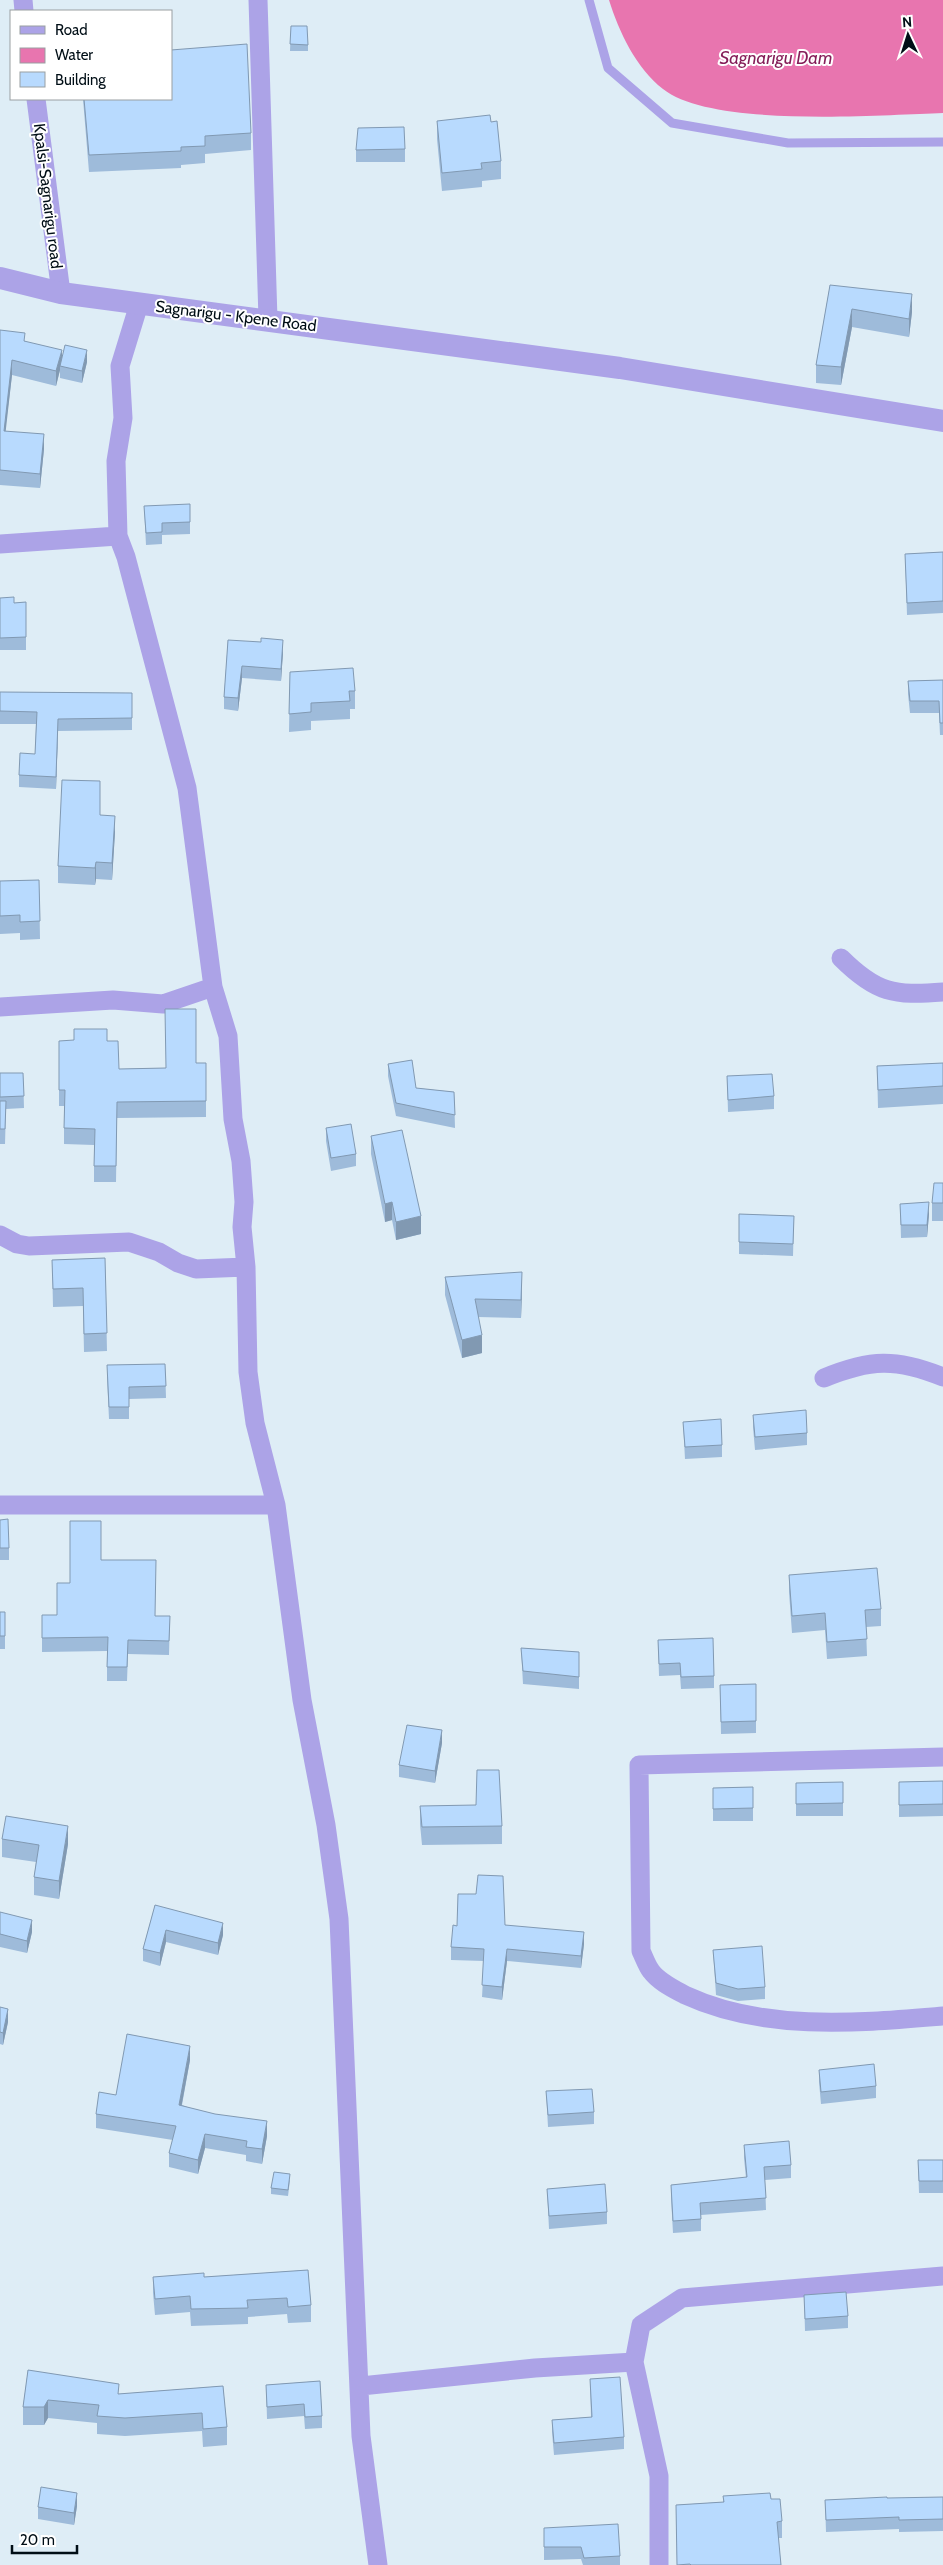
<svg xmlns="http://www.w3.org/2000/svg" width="943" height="2565" viewBox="0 0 943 2565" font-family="Cabin,sans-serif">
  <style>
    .water { fill: #e875af }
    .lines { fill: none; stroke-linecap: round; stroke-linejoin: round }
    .service { stroke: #aca3e7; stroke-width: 9 }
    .minor { stroke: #aca3e7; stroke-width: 19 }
    .tertiary { stroke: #aca3e7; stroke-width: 22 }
    .wall { fill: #9ebbda }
    .shaded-wall { fill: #8199b2 }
    .building { fill: #b8dafe; stroke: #8199b2 }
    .labels { text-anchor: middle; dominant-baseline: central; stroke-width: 4; stroke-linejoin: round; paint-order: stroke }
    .street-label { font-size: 16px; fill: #000e16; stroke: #fff }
    .water-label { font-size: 18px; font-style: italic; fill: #851e59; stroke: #fff }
  </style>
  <rect width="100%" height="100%" fill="#deedf6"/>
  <path class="water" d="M 609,0 L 943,0 L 943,113 C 879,115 712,128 663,89 C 636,68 619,32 609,0 Z"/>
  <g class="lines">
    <path class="service" d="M 589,0 L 608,68 L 672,123 L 788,143 L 943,142"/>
    <path class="minor" d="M 23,0 L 24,11
      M 258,0 L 268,319
      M 36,99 L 61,293
      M 139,304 L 120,366 L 123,418 L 116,461 L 118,536 L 126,557 L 187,788 L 213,987 L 228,1036 L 233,1119 L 241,1161 L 244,1202 L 242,1227 L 246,1267 L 248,1372 L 255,1423 L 276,1505 L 302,1700 L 326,1825 L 339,1919 L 361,2436 L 378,2565
      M 0,544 L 118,536
      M 841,958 C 876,993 894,996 943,992
      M 0,1007 L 113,1000 L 163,1004 L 213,987
      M 0,1235 L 17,1244 L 29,1246 L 129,1242 L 159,1252 L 178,1263 L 196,1269 L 246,1267
      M 824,1378 C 870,1359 896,1358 943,1377
      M 0,1505 L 276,1505
      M 943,1757 L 639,1765 L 641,1951 C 644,1957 647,1966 651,1971 C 659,1982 674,1989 685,1995 C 765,2032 858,2023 943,2016
      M 361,2386 L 535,2368 L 634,2362
      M 659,2565 L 659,2476 L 634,2362 L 641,2325 L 682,2298 L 943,2276"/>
    <path class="tertiary" d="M 0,278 L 61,293 L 620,368 L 943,421"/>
  </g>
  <path class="wall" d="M 291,26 L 308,45 L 308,51 L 290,51 Z
    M 83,99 L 171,99 L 251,133 L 251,150 L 205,154 L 205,163 L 181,165 L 181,168 L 89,172 Z
    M 437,121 L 491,122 L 501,161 L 501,179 L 482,181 L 482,187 L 442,191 L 437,139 Z
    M 405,149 L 405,162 L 356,162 L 356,150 Z
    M 830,285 L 912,312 L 909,337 L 852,327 L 841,385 L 816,383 L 816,365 Z
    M 0,330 L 25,341 L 62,361 L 87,362 L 82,383 L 60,378 L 60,370 L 56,386 L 12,375 L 5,431 L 44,449 L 40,488 L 0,485 Z
    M 144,506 L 190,522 L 190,534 L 162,535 L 162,544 L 146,545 Z
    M 943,552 L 943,613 L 907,615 L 905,554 Z
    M 0,598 L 14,603 L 26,602 L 26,650 L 0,650 Z
    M 228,640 L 283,652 L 281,681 L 242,678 L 238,711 L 224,709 L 224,697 Z
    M 290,672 L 355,691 L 355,709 L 350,709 L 350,719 L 311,721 L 311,730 L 289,732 Z
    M 943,680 L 943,735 L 940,735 L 939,713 L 910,713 L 908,694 L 908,681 Z
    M 0,692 L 132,693 L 132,730 L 58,731 L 56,789 L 19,787 L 19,775 L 35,754 L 36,724 L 0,724 Z
    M 115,832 L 112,880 L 96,879 L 95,885 L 58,883 L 58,866 Z
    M 39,880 L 40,939 L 20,940 L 20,933 L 0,934 L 0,881 Z
    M 59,1041 L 107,1041 L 119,1069 L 166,1068 L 196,1063 L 206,1063 L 206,1117 L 117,1118 L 116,1182 L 94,1182 L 94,1145 L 64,1144 L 64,1106 L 59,1106 Z
    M 943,1063 L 943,1104 L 878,1108 L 877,1066 Z
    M 388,1064 L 416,1088 L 454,1092 L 455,1128 L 396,1116 L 388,1076 Z
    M 0,1073 L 23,1073 L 24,1108 L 6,1109 L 5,1144 L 0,1144 Z
    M 727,1076 L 774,1096 L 774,1109 L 728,1112 Z
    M 326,1128 L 356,1154 L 356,1166 L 331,1171 L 326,1141 Z
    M 371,1136 L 421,1234 L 396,1240 L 392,1220 L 385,1222 L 371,1154 Z
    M 943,1183 L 943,1221 L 932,1221 L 932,1203 Z
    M 900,1204 L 929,1214 L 927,1237 L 901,1238 Z
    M 739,1214 L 794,1216 L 793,1256 L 739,1254 Z
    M 105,1258 L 107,1351 L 84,1352 L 83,1306 L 53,1307 L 52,1260 Z
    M 445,1277 L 522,1290 L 521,1318 L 478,1317 L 482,1353 L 462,1358 L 445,1295 Z
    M 165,1364 L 166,1398 L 129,1399 L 129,1419 L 109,1419 L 107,1377 Z
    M 753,1415 L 807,1433 L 807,1445 L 755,1450 L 753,1427 Z
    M 683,1422 L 722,1445 L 722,1457 L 685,1459 Z
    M 0,1520 L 9,1548 L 9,1560 L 0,1560 Z
    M 101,1560 L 155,1616 L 170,1616 L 169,1655 L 128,1654 L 127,1681 L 107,1681 L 107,1651 L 42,1652 L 42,1615 L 57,1615 L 70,1583 Z
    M 789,1575 L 881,1609 L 881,1626 L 866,1627 L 867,1656 L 827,1659 L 825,1630 L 792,1633 L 789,1592 Z
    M 0,1612 L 5,1612 L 5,1649 L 0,1649 Z
    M 658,1640 L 714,1676 L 714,1688 L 681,1689 L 680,1675 L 659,1676 Z
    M 521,1648 L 579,1652 L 579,1689 L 523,1684 Z
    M 756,1684 L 756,1733 L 721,1734 L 720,1685 Z
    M 442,1743 L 435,1783 L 399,1777 L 399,1765 Z
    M 943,1781 L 943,1816 L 899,1817 L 899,1782 Z
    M 843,1782 L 843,1816 L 796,1816 L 796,1783 Z
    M 753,1787 L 753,1821 L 713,1821 L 713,1788 Z
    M 420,1806 L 502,1826 L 502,1844 L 422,1845 L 420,1824 Z
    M 2,1839 L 68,1844 L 59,1899 L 34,1895 L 34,1877 L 36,1862 L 2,1857 Z
    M 155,1905 L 223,1935 L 218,1955 L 166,1942 L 160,1966 L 143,1961 L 143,1949 Z
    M 0,1912 L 32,1932 L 27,1953 L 0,1947 Z
    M 505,1925 L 584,1944 L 581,1968 L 507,1961 L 502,2000 L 482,1997 L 484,1961 L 451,1960 L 451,1947 Z
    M 713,1950 L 765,1987 L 765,1999 L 738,2001 L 716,1995 Z
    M 0,2007 L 8,2022 L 3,2045 L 0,2044 Z
    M 190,2060 L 182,2105 L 267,2136 L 262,2164 L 246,2161 L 246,2155 L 205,2148 L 198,2174 L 169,2167 L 169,2153 L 173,2140 L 96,2128 L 96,2114 L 116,2095 Z
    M 819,2070 L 876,2086 L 876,2098 L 821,2104 L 819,2082 Z
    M 546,2091 L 594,2112 L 594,2124 L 548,2127 Z
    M 744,2145 L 791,2165 L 791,2178 L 765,2180 L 766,2210 L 701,2215 L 701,2231 L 673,2233 L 671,2197 L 671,2185 L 746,2178 L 744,2158 Z
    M 918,2160 L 943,2160 L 943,2193 L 919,2193 Z
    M 290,2180 L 288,2196 L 271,2194 L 271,2188 Z
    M 547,2189 L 607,2212 L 607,2224 L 549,2229 Z
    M 308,2270 L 311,2305 L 311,2322 L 288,2323 L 287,2314 L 248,2317 L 248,2324 L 191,2326 L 190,2312 L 155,2315 L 153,2293 L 153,2277 L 204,2277 Z
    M 804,2295 L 848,2316 L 848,2328 L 805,2331 Z
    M 28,2370 L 119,2394 L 223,2386 L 227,2427 L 227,2445 L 203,2447 L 202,2431 L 125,2436 L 97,2434 L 97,2423 L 48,2418 L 44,2425 L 23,2425 L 23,2407 Z
    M 590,2379 L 624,2437 L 624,2449 L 554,2455 L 552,2432 L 552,2420 L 591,2417 Z
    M 320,2381 L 322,2416 L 322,2428 L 305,2429 L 304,2416 L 267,2419 L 266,2385 Z
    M 723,2496 L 771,2499 L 782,2521 L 782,2538 L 778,2538 L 781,2565 L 677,2565 L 676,2505 L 723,2502 Z
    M 943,2497 L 943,2531 L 899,2532 L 899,2529 L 826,2532 L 825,2500 Z
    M 77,2506 L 74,2525 L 38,2519 L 38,2507 Z
    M 544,2528 L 620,2556 L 620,2565 L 583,2565 L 581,2559 L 544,2560 Z"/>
  <path class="shaded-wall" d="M 912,294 L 912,312 L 909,337 L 909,319 Z
    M 852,309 L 852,327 L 841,385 L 841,367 Z
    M 62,350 L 62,365 L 60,366 L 60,370 L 56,386 L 56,371 Z
    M 87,350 L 87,362 L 82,383 L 82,371 Z
    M 12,360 L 12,375 L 4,446 L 4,431 Z
    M 44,434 L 44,449 L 40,488 L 40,474 Z
    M 283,640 L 283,652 L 281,681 L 281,669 Z
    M 242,666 L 242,678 L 238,711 L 238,698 Z
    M 58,719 L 58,731 L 56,789 L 56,777 Z
    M 115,816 L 115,832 L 112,880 L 112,863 Z
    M 96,862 L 96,879 L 95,885 L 95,868 Z
    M 392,1202 L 392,1220 L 385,1222 L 385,1204 Z
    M 929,1202 L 929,1214 L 927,1237 L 927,1225 Z
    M 421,1216 L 421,1234 L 396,1240 L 396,1222 Z
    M 522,1272 L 522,1290 L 521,1318 L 521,1300 Z
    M 482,1335 L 482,1353 L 462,1358 L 462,1340 Z
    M 442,1730 L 442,1743 L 435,1783 L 435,1771 Z
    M 68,1826 L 68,1844 L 59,1899 L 59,1881 Z
    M 32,1920 L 32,1932 L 27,1953 L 27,1941 Z
    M 223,1923 L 223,1935 L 218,1955 L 218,1943 Z
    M 166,1930 L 166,1942 L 160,1966 L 160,1953 Z
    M 584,1932 L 584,1944 L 581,1968 L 581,1956 Z
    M 507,1949 L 507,1961 L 502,2000 L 502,1987 Z
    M 8,2009 L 8,2022 L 3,2045 L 3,2033 Z
    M 190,2046 L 190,2060 L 179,2119 L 179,2105 Z
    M 267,2121 L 267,2136 L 262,2164 L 262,2149 Z
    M 205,2134 L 205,2148 L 198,2174 L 198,2160 Z
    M 48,2400 L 48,2418 L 44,2425 L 44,2407 Z
    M 77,2493 L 77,2506 L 74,2525 L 74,2513 Z"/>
  <path class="building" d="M 291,26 L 307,26 L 308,45 L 290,44 Z
    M 247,44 L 251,133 L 205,136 L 205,146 L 181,147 L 181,151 L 89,155 L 84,99 L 171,99 L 171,50 Z
    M 490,115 L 491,122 L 497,121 L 501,161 L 481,163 L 482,169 L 442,173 L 437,121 Z
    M 404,127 L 405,149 L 356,150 L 358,128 Z
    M 830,285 L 912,294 L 909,319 L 852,309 L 841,367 L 816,365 Z
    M 0,330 L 25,333 L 24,341 L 62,350 L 56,371 L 12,360 L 4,431 L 44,434 L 40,474 L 0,470 Z
    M 65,345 L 87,350 L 82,371 L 60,366 Z
    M 190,504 L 190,522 L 162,523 L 162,532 L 146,533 L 144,506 Z
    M 943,552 L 943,601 L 907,603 L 905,554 Z
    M 14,597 L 14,603 L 26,602 L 26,637 L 0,638 L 0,598 Z
    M 261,638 L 283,640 L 281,669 L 242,666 L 238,698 L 224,697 L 228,640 L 261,642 Z
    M 353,668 L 355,691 L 349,691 L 350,701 L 311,703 L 311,712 L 289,714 L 290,672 Z
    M 943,680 L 943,723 L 940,723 L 939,701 L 910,701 L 908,681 Z
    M 0,692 L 132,693 L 132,718 L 58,719 L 56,777 L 19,775 L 20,753 L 35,754 L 37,712 L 0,711 Z
    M 62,780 L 100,781 L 100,815 L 115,816 L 112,863 L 96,862 L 95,868 L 58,866 Z
    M 39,880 L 40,921 L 20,922 L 20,915 L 0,916 L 0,881 Z
    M 165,1009 L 196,1009 L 196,1063 L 206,1063 L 206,1101 L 117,1102 L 116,1166 L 94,1166 L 95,1129 L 64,1128 L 65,1090 L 59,1090 L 59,1041 L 74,1040 L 74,1029 L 107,1029 L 107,1041 L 118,1041 L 119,1069 L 166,1068 Z
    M 412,1060 L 416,1088 L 454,1092 L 455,1115 L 396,1103 L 388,1064 Z
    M 943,1063 L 943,1086 L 878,1090 L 877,1066 Z
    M 0,1073 L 23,1073 L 24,1096 L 0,1097 Z
    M 772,1074 L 774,1096 L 728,1100 L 727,1076 Z
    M 0,1101 L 6,1101 L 5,1129 L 0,1129 Z
    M 351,1124 L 356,1154 L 331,1158 L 326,1128 Z
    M 402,1130 L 421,1216 L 396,1222 L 392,1202 L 385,1204 L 371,1136 Z
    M 934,1183 L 943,1183 L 943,1203 L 932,1203 Z
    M 929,1202 L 927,1225 L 901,1225 L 900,1204 Z
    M 739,1214 L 794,1216 L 793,1244 L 739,1242 Z
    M 105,1258 L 107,1333 L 84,1334 L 83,1288 L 53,1289 L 52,1260 Z
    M 522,1272 L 521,1300 L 475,1299 L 482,1335 L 462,1340 L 445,1277 Z
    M 165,1364 L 166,1386 L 129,1387 L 129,1407 L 109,1407 L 107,1365 Z
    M 806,1410 L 807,1433 L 755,1437 L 753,1415 Z
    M 721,1419 L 722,1445 L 685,1447 L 683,1422 Z
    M 8,1519 L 9,1548 L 0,1548 L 0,1520 Z
    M 70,1521 L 101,1521 L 101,1560 L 156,1560 L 155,1616 L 170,1616 L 169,1641 L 128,1640 L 127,1667 L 107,1667 L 108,1637 L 42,1638 L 42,1615 L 57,1615 L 57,1583 L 70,1583 Z
    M 877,1568 L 881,1609 L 865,1610 L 867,1639 L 827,1642 L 825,1613 L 792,1616 L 789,1575 Z
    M 0,1612 L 5,1612 L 5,1636 L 0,1636 Z
    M 713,1638 L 714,1676 L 681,1677 L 680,1663 L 659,1664 L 658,1640 Z
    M 521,1648 L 579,1652 L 579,1677 L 523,1671 Z
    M 756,1684 L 756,1721 L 721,1722 L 720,1685 Z
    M 407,1725 L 442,1730 L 435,1771 L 399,1765 Z
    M 477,1770 L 499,1770 L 502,1826 L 422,1827 L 420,1806 L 476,1805 Z
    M 943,1781 L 943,1804 L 899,1805 L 899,1782 Z
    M 843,1782 L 843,1803 L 796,1804 L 796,1783 Z
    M 753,1787 L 753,1808 L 713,1809 L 713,1788 Z
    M 6,1816 L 68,1826 L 59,1881 L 34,1877 L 39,1845 L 2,1839 Z
    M 478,1875 L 503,1876 L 505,1925 L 584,1932 L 581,1956 L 507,1949 L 502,1987 L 482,1985 L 484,1949 L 451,1947 L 453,1925 L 457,1926 L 458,1894 L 476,1894 Z
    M 155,1905 L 223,1923 L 218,1943 L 166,1930 L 160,1953 L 143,1949 Z
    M 0,1912 L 32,1920 L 27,1941 L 0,1934 Z
    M 762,1946 L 765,1987 L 738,1989 L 716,1983 L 713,1950 Z
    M 0,2007 L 8,2009 L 3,2033 L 0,2032 Z
    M 127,2034 L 190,2046 L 179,2105 L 215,2114 L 267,2121 L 262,2149 L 246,2147 L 247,2141 L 205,2134 L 198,2160 L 169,2153 L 176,2126 L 96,2114 L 99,2092 L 116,2095 Z
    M 874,2064 L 876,2086 L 821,2092 L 819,2070 Z
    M 592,2089 L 594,2112 L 548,2115 L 546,2091 Z
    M 789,2141 L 791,2165 L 764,2167 L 766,2198 L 700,2203 L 701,2219 L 673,2221 L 671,2185 L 747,2177 L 744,2145 Z
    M 918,2160 L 943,2160 L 943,2181 L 919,2181 Z
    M 274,2172 L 290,2174 L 288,2190 L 271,2188 Z
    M 605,2184 L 607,2212 L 549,2216 L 547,2189 Z
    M 308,2270 L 311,2305 L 288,2307 L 287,2298 L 247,2300 L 248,2308 L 191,2309 L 190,2296 L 155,2299 L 153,2277 L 204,2273 L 204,2277 Z
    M 846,2292 L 848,2316 L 805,2319 L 804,2295 Z
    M 28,2370 L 119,2384 L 118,2394 L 223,2386 L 227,2427 L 203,2429 L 202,2413 L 125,2418 L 97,2416 L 99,2405 L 48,2400 L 44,2407 L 23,2407 Z
    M 620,2377 L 624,2437 L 554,2443 L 552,2420 L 592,2417 L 590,2379 Z
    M 320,2381 L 322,2416 L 305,2417 L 304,2404 L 267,2407 L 266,2385 Z
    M 41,2487 L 77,2493 L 74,2513 L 38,2507 Z
    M 770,2493 L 771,2499 L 780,2499 L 782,2521 L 777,2522 L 781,2565 L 691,2565 L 690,2564 L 677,2565 L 676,2505 L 724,2502 L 723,2496 Z
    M 887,2497 L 887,2498 L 943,2497 L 943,2519 L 899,2520 L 899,2517 L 826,2520 L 825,2500 Z
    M 618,2524 L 620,2556 L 584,2558 L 581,2547 L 544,2547 L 544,2528 Z"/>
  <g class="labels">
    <g class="street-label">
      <text transform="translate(48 196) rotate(83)">Kpalsi-Sagnarigu road</text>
      <text transform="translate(236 316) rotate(7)">Sagnarigu - Kpene Road</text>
    </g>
    <g class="water-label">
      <text x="776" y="58">Sagnarigu Dam</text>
    </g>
  </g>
  <rect x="10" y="10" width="162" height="90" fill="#ffffff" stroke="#999fa2"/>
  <rect x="20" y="26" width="25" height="8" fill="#aca3e7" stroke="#999fa2"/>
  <text x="55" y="35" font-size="15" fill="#000e16">Road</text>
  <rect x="20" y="48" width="25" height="15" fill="#e875af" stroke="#999fa2"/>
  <text x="55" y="60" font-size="15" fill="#000e16">Water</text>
  <rect x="20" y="72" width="25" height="15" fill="#b8dafe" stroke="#999fa2"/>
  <text x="55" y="85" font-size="15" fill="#000e16">Building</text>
  <g transform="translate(908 35) rotate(356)" stroke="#ffffff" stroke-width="4" paint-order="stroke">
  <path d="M0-4L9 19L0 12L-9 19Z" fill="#000e16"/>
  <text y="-8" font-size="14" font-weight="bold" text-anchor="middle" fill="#000e16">N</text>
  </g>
  <path d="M12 2545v8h65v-8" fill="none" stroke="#000e16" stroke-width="2.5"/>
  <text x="20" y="2545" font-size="15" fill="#000e16" stroke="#ffffff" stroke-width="4" paint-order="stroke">20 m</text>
</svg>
